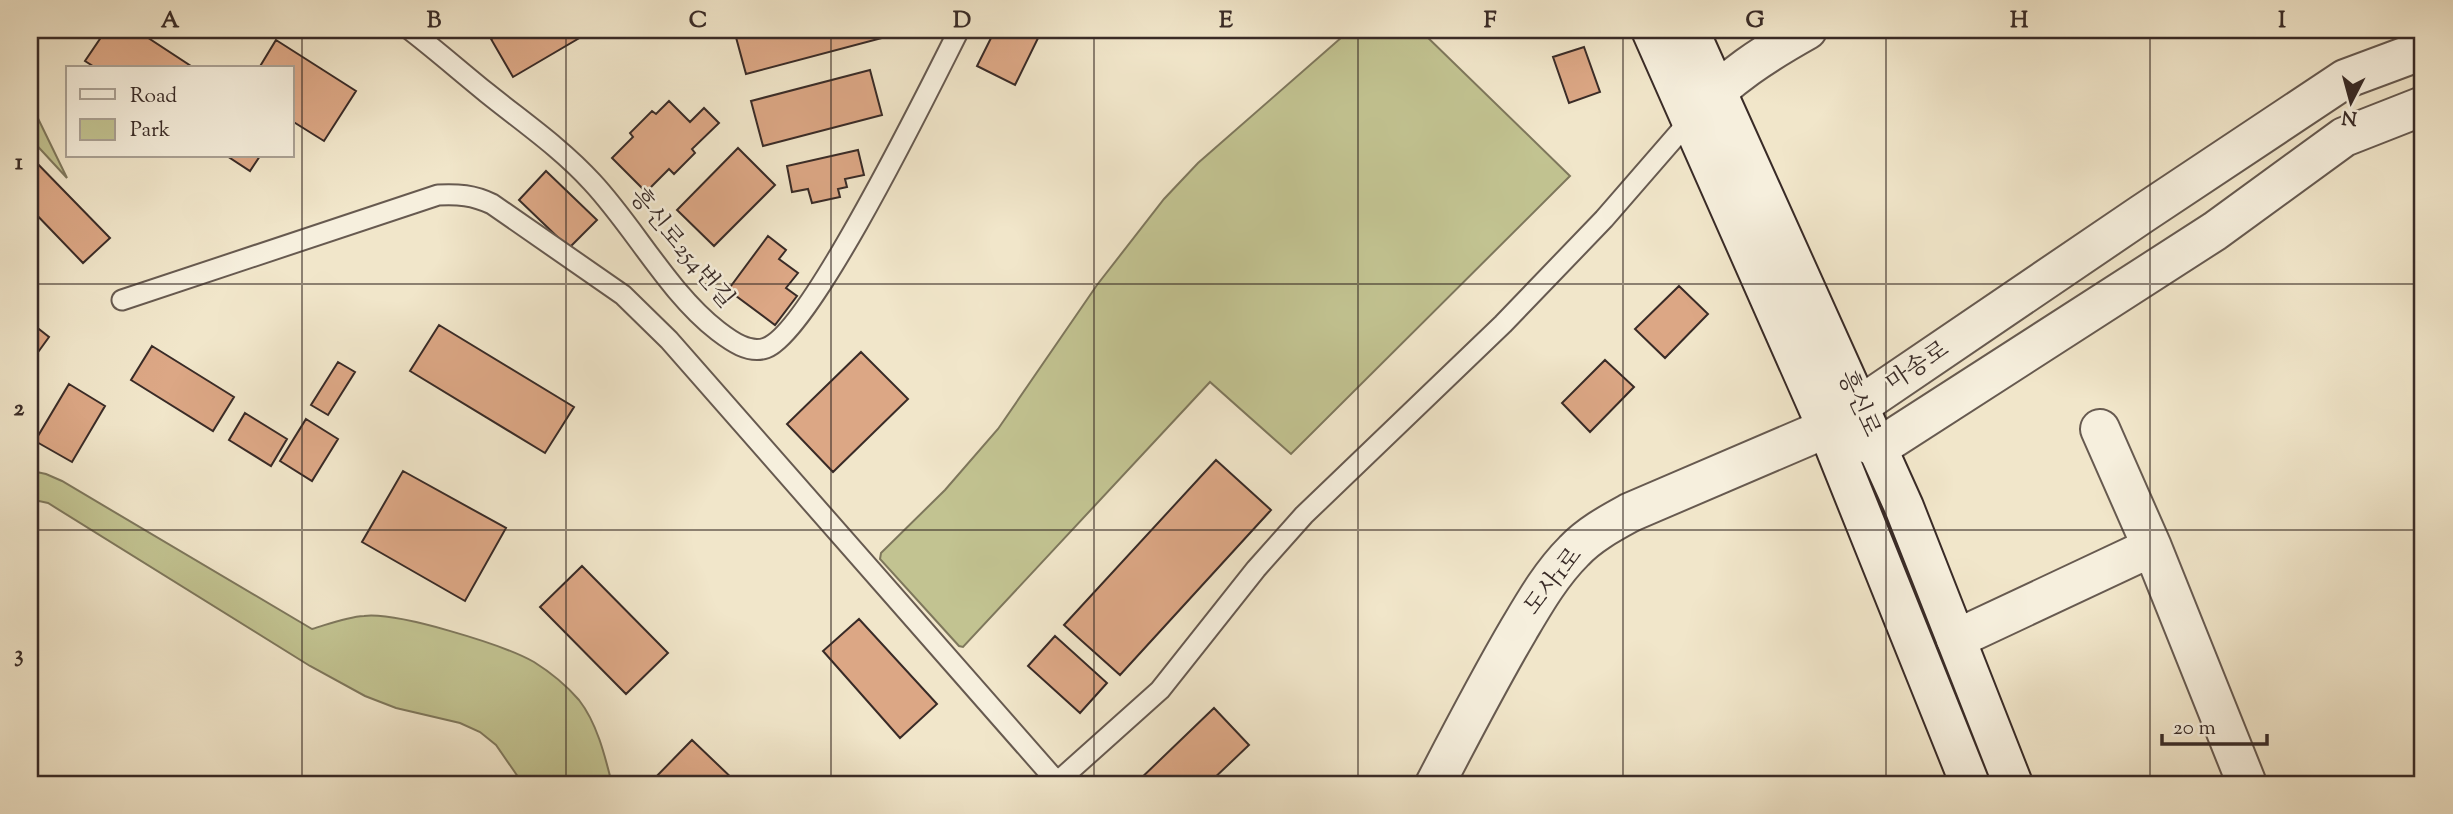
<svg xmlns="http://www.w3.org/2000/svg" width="2453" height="814" viewBox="0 0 2453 814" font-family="'Sorts Mill Goudy','Noto Serif KR',serif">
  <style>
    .green { fill: #c2c391; stroke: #7e775c; stroke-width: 2 }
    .building { fill: #dca785; stroke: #392b27; stroke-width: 2 }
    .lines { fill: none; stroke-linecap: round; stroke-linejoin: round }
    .service-casing { stroke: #675a50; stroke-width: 23 }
    .minor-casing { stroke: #675a50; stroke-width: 42 }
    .tertiary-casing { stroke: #675a50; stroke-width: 42 }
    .secondary-casing { stroke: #392b27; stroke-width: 42 }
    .service { stroke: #f6efdd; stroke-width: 19 }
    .minor { stroke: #f6efdd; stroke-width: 38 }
    .tertiary { stroke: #f6efdd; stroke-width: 38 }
    .secondary { stroke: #f6efdd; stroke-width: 38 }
    .grid { fill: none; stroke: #392b27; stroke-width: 2; stroke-opacity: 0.55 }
    .labels { text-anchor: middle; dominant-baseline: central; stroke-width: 5; stroke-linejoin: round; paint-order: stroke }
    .street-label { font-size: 24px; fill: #392b27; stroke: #f6efdd }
    .neatline { fill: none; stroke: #392b27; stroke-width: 2.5 }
    .grid-label { font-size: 23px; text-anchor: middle; font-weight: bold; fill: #392b27 }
  </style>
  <rect width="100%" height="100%" fill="#f1e6ca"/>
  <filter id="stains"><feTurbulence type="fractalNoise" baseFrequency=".00286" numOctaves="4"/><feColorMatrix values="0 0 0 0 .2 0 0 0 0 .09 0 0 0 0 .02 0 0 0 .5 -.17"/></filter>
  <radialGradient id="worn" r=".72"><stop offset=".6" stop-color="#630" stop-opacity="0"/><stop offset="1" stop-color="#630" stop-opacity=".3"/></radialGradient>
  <path class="green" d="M 1350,30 L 1420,30 L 1570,176 L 1291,454 L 1210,382 L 963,647 L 959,646 L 880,559 L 881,553 L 945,490 L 998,429 L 1097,285 L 1164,199 L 1198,163 Z
    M 30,102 L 67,178 L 30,138 Z
    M 32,471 L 46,474 L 62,481 L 312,629 C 329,624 346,617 364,616 C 398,612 504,645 534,662 C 550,672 566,685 579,700 C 597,723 605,756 612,784 L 523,784 L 496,745 L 480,732 L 460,723 L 396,708 L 365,696 L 310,666 L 48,503 L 39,501 L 30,504 L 30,472 Z"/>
  <path class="building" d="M 106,30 L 136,30 L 194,68 L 96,68 L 85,61 Z
    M 508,30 L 593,30 L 513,77 L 491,39 Z
    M 734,30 L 912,30 L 746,74 Z
    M 995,30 L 1042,30 L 1015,85 L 977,66 Z
    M 276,40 L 356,91 L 324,141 L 292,121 L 292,68 L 259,68 Z
    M 1584,47 L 1600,92 L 1569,103 L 1553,57 Z
    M 870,70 L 882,115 L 763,146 L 751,101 Z
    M 669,101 L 690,122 L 704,108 L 719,123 L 692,149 L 695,153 L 674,174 L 669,169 L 646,192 L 612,158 L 633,137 L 630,133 L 652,111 L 656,114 Z
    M 738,148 L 775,185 L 714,246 L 677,210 Z
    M 858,150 L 864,175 L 845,179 L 847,187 L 838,189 L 840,197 L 812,203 L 808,189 L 792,192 L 787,166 Z
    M 30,156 L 110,238 L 83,263 L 30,208 Z
    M 227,156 L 260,156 L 250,171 Z
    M 546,171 L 597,220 L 569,248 L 519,200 Z
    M 768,236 L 786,250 L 779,259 L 798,273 L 786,288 L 797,296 L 775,325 L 728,290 Z
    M 1679,286 L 1708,314 L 1665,358 L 1635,329 Z
    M 30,322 L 49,337 L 36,355 L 30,351 Z
    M 439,325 L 574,407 L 545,453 L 410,371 Z
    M 152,346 L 234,397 L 213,431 L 131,380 Z
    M 861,352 L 908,399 L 833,472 L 787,424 Z
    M 1605,360 L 1634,387 L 1590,432 L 1562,403 Z
    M 338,362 L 355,372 L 328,415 L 311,405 Z
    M 69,384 L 105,406 L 72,462 L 35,441 Z
    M 245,413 L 287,439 L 271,466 L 229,440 Z
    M 306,419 L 338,439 L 312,481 L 280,461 Z
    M 1216,460 L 1271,510 L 1120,675 L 1064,625 Z
    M 403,471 L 506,528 L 465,601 L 362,542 Z
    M 582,566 L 668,653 L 626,694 L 540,607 Z
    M 859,619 L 937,704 L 900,738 L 823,651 Z
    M 1055,636 L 1107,683 L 1080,713 L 1028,666 Z
    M 1214,708 L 1249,745 L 1208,784 L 1135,784 Z
    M 692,740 L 738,784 L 649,784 Z"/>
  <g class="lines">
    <g class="service-casing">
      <path id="service" d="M 410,30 C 436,50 461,72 487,93 C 523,122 561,148 592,182 C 635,228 668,292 718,331 C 731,341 749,354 766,348 C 811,332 932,83 959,30
        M 122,300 L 438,195 C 458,194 473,195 492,204 L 623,295 L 669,340 L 1058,783
        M 1055,784 L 1160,690 L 1256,569 L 1304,515 L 1503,324 L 1604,219 L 1690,120"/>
    </g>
    <g class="minor-casing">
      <path id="minor" d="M 1695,114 C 1726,78 1766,53 1807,30
        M 2100,429 L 2152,547 L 2247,784
        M 1956,639 L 2152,547"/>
    </g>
    <g class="tertiary-casing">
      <path id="tertiary" d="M 1846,435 L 1878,448 L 2215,231 L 2344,137 L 2423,106
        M 1435,784 C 1462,732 1489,680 1519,629 C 1535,602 1551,574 1574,551 C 1590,534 1611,523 1631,512 L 1827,428 L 2142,214 L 2345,79 L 2423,50"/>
    </g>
    <g class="secondary-casing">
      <path id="secondary" d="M 1651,30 L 1827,428 L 1970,784
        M 1689,30 L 1904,507 L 2013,784"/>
    </g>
    <use href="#service" class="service"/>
    <use href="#minor" class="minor"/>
    <use href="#tertiary" class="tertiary"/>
    <use href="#secondary" class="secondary"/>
  </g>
  <path class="grid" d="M 302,30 L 302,784M 566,30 L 566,784M 831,30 L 831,784M 1094,30 L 1094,784M 1358,30 L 1358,784M 1623,30 L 1623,784M 1886,30 L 1886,784M 2150,30 L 2150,784M 30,284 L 2423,284M 30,530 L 2423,530"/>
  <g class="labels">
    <g class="street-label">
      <text transform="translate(681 249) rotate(50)">흥신로254번길</text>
      <text transform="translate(1918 367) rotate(-34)">마송로</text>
      <text transform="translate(1858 404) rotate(66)">흥신로</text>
      <text transform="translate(1554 582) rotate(-52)">도사1로</text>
    </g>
  </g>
  <rect width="2453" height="814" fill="none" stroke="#f1e6ca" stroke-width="77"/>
  <rect x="66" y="66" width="228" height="91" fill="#f6efdd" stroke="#aaa194" stroke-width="2"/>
  <rect x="80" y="89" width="35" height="10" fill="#f6efdd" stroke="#aaa194" stroke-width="2"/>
  <text x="130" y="102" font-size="21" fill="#392b27">Road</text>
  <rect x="80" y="119" width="35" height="21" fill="#c2c391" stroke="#aaa194" stroke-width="2"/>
  <text x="130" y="136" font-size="21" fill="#392b27">Park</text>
  <g transform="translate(2351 102) rotate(186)" stroke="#f6efdd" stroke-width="5" paint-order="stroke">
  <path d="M0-5L12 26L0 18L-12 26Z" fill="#392b27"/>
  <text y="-10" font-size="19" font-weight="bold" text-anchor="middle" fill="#392b27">N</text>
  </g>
  <path d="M2162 734v10h105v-10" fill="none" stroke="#392b27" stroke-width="3.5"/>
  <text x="2173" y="734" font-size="21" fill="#392b27" stroke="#f6efdd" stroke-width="5" paint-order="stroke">20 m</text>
  <rect x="38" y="38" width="2376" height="738" class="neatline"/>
  <g class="grid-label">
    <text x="170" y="27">A</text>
    <text x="434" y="27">B</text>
    <text x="698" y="27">C</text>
    <text x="962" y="27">D</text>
    <text x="1226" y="27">E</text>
    <text x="1490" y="27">F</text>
    <text x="1755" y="27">G</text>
    <text x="2019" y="27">H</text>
    <text x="2282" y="27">I</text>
    <text x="19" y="169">1</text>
    <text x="19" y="415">2</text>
    <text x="19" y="661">3</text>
  </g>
  <rect width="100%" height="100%" filter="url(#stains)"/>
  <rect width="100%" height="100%" fill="url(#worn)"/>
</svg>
